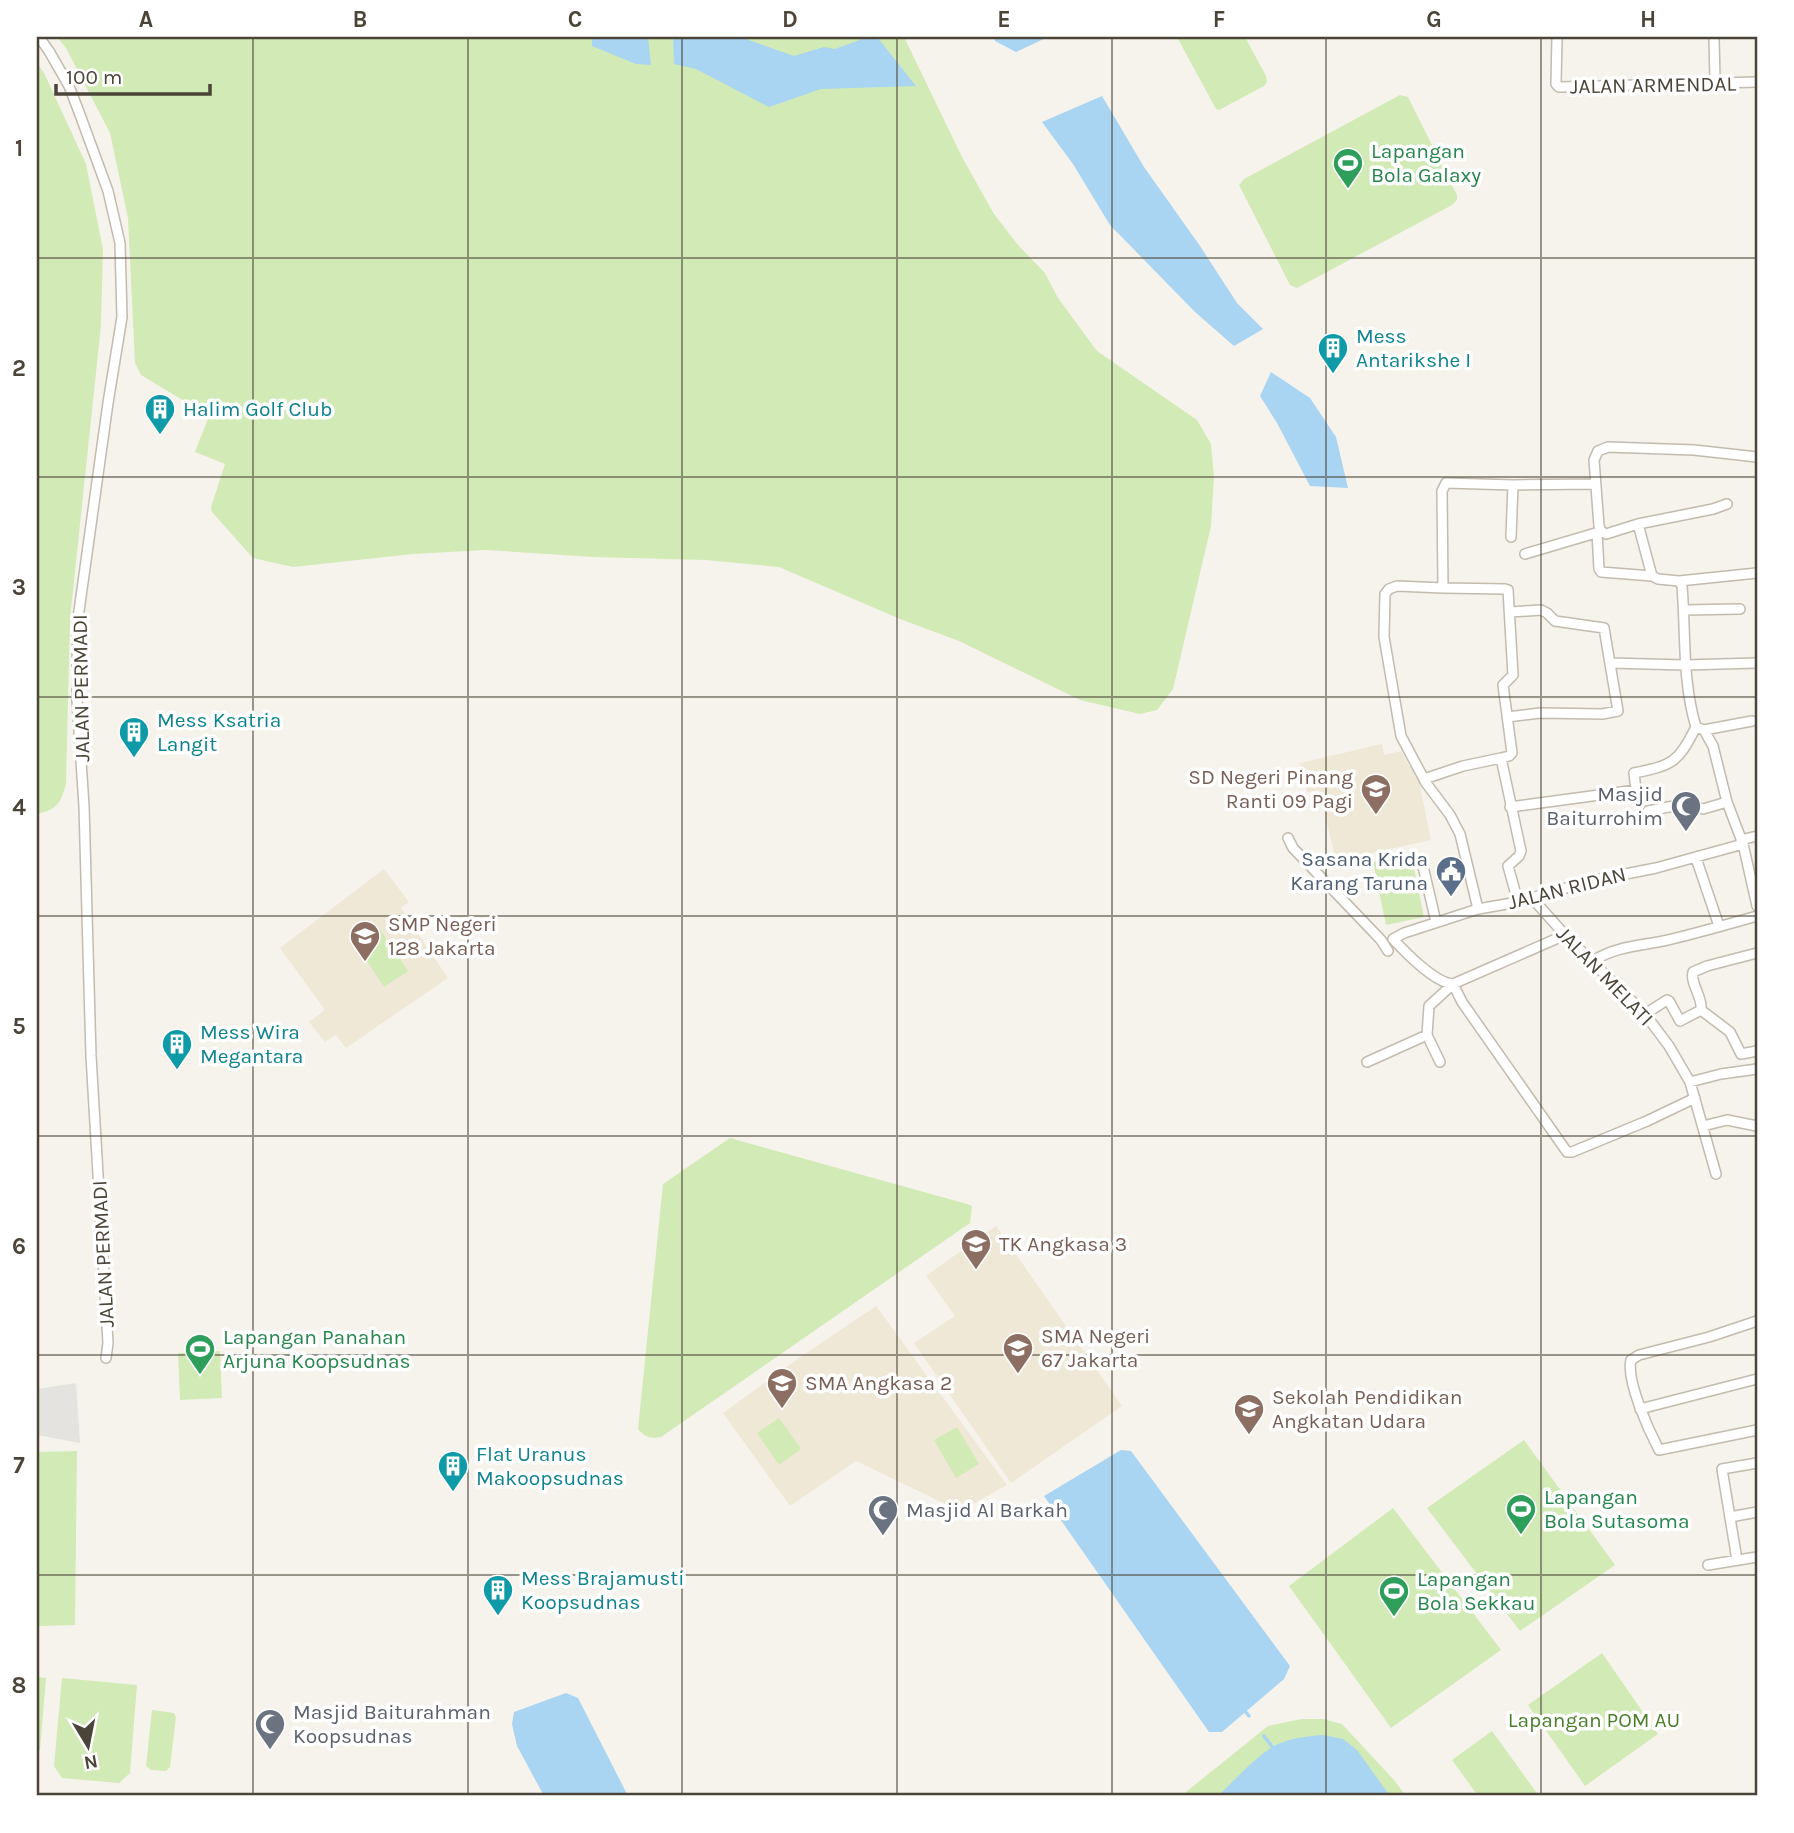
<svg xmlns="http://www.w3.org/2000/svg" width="1794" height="1833" viewBox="0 0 1794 1833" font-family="Karla,sans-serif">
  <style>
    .education { fill: #efe8d6 }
    .green { fill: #d2eab5 }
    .parking { fill: #e5e3e0 }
    .water { fill: #a9d4f2 }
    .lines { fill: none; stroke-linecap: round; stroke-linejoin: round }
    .stream { stroke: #a9d4f2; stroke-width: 3.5 }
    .minor-casing { stroke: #c2bbae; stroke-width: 12 }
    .minor { stroke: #fff; stroke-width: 9 }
    .grid { fill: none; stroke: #4b4439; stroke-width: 2; stroke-opacity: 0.55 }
    .labels { text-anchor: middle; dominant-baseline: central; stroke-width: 7; stroke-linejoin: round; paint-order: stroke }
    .street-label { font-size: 21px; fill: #4b4439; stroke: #fff }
    .leisure-label { font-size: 21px; fill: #27864d; stroke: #fff; text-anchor: start }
    .culture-label { font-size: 21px; fill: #0d838f; stroke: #fff; text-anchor: start }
    .education-label { font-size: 21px; fill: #785e54; stroke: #fff; text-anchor: start }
    .worship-label { font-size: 21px; fill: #5b616d; stroke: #fff; text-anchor: start }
    .service-label { font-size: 21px; fill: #4e5e75; stroke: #fff; text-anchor: end }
    .park-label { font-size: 21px; fill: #4a7f2a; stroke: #fff }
    .neatline { fill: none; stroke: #4b4439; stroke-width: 2.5 }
    .grid-label { font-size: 23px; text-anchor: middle; font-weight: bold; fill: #4b4439 }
  </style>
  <rect width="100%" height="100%" fill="#f6f3ec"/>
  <path class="education" d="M 1382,744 L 1384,755 L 1401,751 L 1409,766 L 1416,767 L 1431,840 L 1336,861 L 1319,790 L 1307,792 L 1300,763 Z
    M 384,869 L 409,902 L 401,908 L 448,978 L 346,1048 L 336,1035 L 325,1042 L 309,1022 L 325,1010 L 280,948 Z
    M 996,1226 L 1122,1406 L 1011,1483 L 914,1343 L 955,1316 L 926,1276 Z
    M 876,1306 L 1007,1485 L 960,1511 L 856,1461 L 790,1506 L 723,1413 L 799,1358 Z"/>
  <path class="green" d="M 57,37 L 904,37 L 962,157 L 994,214 L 1018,245 L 1045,273 L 1058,298 L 1097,351 L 1197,420 L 1211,444 L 1214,477 L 1211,526 L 1173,689 L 1157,710 L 1140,714 L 1080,700 L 959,641 L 900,619 L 779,567 L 705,560 L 594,557 L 486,550 L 413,554 L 293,567 L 253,558 L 212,512 L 211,507 L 225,464 L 195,452 L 209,416 L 141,375 L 135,363 L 128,218 L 110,133 L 66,48 Z
    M 1177,37 L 1245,37 L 1266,76 L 1267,82 L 1264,86 L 1219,110 L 1216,109 Z
    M 37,63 L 44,73 L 86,164 L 103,249 L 101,325 L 70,619 L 66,784 C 60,805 57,809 37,814 Z
    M 1400,95 L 1408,97 L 1457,195 L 1457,200 L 1452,205 L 1297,288 L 1290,285 L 1239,185 L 1244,179 Z
    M 1411,854 L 1424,917 L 1386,925 L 1373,862 Z
    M 377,925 L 408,971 L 384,987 L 353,940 Z
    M 730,1138 L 967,1204 L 972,1206 L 970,1223 L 661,1437 C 650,1439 645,1437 638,1429 L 663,1184 Z
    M 220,1351 L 222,1398 L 180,1400 L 178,1353 Z
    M 779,1418 L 801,1449 L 779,1465 L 757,1433 Z
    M 957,1427 L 979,1464 L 956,1478 L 934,1440 Z
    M 1524,1440 L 1615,1565 L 1520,1631 L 1427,1508 Z
    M 77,1451 L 75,1625 L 37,1626 L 37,1452 Z
    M 1393,1508 L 1501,1650 L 1391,1728 L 1289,1586 Z
    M 1602,1653 L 1658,1734 L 1585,1786 L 1528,1705 Z
    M 37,1677 L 46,1678 L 40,1750 L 37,1750 Z
    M 62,1678 L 137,1685 L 130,1773 L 119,1783 L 62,1778 L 54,1766 Z
    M 152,1710 L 174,1713 L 176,1717 L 170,1767 L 166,1771 L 151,1770 L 146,1766 Z
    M 1302,1719 L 1323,1719 L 1342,1724 L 1394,1780 L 1406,1796 L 1181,1796 L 1268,1726 Z
    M 1492,1731 L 1539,1796 L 1478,1796 L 1452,1760 Z"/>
  <path class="parking" d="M 76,1383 L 80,1443 L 37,1435 L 37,1389 Z"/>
  <path class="water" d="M 592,37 L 648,37 L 651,65 L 636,64 L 592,46 Z
    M 673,37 L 740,37 L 794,56 L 824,47 L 835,49 L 868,37 L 877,37 L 916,86 L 821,89 L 769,107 L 696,69 L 674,64 Z
    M 994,37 L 1048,37 L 1016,52 L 995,41 Z
    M 1102,96 L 1144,167 L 1200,246 L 1237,303 L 1263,329 L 1234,346 L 1195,312 L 1110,225 L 1073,164 L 1042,122 Z
    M 1271,372 L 1310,398 L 1336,437 L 1348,488 L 1310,486 L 1277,423 L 1260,396 Z
    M 1121,1450 L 1131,1451 L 1290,1666 L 1284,1679 L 1222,1732 L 1209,1732 L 1044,1496 Z
    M 566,1693 L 578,1698 L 628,1796 L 544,1796 L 517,1746 L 512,1724 L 514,1712 Z
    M 1323,1735 L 1343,1739 L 1357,1750 L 1390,1796 L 1218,1796 C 1233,1782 1260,1752 1278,1744 C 1292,1738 1308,1736 1323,1735 Z"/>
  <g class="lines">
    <path class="stream" d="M 1245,1711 L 1249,1716
      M 1264,1736 L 1273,1748"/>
    <g class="minor-casing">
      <path id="minor" d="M 39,37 L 49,51 L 69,86 L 79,112 L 108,191 L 120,243 L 122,317 L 108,403 L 78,618 L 77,667 L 77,700 L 84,806 L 91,1056 L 108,1343 L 106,1358
        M 1557,37 L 1556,84 L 1559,87 L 1757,82
        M 1714,37 L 1715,82
        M 1757,457 L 1694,450 L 1608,447 L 1598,451 L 1594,460 L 1599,526 L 1601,531 L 1606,534 L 1638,524 L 1652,576 L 1658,579 L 1679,581 L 1682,586 C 1686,633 1682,681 1696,727 L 1704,730 L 1713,746 L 1727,802 L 1743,844 L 1757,906
        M 1638,524 L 1713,509 L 1727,504
        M 1597,533 L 1599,569 L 1601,572 L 1652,576
        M 1511,537 L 1513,485
        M 1525,554 L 1599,532
        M 1679,581 L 1757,573
        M 1443,588 L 1442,491 L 1446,483 L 1513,485 L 1595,484
        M 1684,610 L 1740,609
        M 1610,663 L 1685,665 L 1757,663
        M 1507,717 L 1540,713 L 1602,714 L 1618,711 L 1604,628 L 1555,621 L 1547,613 L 1541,610 L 1511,612
        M 1704,730 L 1752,721
        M 1424,779 L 1463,766 L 1501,758
        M 1510,807 L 1636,790 L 1634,773 C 1674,765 1678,762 1696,727
        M 1648,811 L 1684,804 L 1703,809 L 1727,802
        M 1288,838 L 1293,848 L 1381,940 L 1388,951
        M 1741,840 L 1757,836
        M 1696,858 L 1719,926
        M 1422,862 L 1436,922
        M 1532,898 L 1565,935 L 1645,1014 L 1669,1046 L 1690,1082 L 1716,1174
        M 1478,909 L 1460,834 L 1450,815 L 1426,783 L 1401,736 L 1384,637 L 1385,594 L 1389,589 L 1397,586 L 1443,588 L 1505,589 L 1508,590 L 1513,675 L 1503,685 L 1512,753 L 1509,756 L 1501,758 L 1521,851 L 1519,856 L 1508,866 L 1518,902
        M 1593,961 C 1617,945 1645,946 1672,939 C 1701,932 1729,924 1757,916
        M 1453,984 C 1435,983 1405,952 1393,939 L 1404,933 L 1478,909 L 1518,902 L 1590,881 L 1656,868 L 1743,844
        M 1453,984 L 1462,1002 L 1567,1152 L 1572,1152 L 1647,1121 L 1695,1098
        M 1701,1010 C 1703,997 1690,984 1693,972 L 1707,966 L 1757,953
        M 1701,1010 L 1730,1032 L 1741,1054 L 1757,1051
        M 1645,1014 L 1667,1000 L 1669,1001 L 1680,1021 L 1701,1010
        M 1367,1062 L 1427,1035
        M 1440,1062 L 1427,1035 L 1429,1006 L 1453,984 L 1565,935
        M 1690,1082 L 1721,1074 L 1757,1069
        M 1703,1126 L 1727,1120 L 1757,1126
        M 1757,1321 L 1709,1337 L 1639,1355 L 1631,1360 C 1626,1381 1649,1431 1659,1450 L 1757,1430
        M 1640,1409 L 1757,1379
        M 1730,1517 L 1757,1512
        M 1737,1560 L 1722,1469 L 1757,1463
        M 1708,1565 L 1757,1557"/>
    </g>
    <use href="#minor" class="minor"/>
  </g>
  <path class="grid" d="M 253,37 L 253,1796M 468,37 L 468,1796M 682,37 L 682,1796M 897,37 L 897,1796M 1112,37 L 1112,1796M 1326,37 L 1326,1796M 1541,37 L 1541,1796M 37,258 L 1757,258M 37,477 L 1757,477M 37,697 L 1757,697M 37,916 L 1757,916M 37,1136 L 1757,1136M 37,1355 L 1757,1355M 37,1575 L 1757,1575"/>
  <defs>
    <g id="stadium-pin" transform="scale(1.575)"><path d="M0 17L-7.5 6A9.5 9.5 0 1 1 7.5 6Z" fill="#2e9e5b" stroke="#fff"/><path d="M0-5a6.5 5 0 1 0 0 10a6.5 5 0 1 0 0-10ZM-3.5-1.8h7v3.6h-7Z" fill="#fff"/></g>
    <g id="building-pin" transform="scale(1.575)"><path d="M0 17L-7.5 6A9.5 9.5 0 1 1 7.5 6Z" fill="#0f9aa8" stroke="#fff"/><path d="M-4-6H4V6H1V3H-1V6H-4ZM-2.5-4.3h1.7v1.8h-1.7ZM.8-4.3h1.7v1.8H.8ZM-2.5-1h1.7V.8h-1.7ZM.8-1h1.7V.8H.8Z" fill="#fff"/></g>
    <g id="school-pin" transform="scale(1.575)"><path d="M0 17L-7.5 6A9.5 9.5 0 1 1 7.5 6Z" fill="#8d6e63" stroke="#fff"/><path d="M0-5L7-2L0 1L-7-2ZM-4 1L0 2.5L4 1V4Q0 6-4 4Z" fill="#fff"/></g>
    <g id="mosque-pin" transform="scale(1.575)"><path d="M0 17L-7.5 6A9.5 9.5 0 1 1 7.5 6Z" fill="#6b7280" stroke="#fff"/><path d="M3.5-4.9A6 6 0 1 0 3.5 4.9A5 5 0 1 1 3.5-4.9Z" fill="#fff"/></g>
    <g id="civic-pin" transform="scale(1.575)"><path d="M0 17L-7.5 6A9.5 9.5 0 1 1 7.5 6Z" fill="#5c6f8a" stroke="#fff"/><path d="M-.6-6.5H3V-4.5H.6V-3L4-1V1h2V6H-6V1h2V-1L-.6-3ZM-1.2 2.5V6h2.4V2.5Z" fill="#fff"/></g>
    <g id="university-pin" transform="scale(1.575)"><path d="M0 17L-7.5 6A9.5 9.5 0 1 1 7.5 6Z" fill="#8d6e63" stroke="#fff"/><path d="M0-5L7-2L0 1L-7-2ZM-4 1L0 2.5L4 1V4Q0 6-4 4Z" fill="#fff"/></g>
  </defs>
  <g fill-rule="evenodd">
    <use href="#stadium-pin" x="1348" y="163"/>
    <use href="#building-pin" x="1333" y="348"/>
    <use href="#building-pin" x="160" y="409"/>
    <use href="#building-pin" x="134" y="732"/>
    <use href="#school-pin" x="1376" y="789"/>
    <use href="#mosque-pin" x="1686" y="806"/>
    <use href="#civic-pin" x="1451" y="871"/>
    <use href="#school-pin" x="365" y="936"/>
    <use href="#building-pin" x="177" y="1044"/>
    <use href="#school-pin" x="976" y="1244"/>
    <use href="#school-pin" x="1018" y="1348"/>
    <use href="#stadium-pin" x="200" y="1349"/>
    <use href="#school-pin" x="782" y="1383"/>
    <use href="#university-pin" x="1249" y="1409"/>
    <use href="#building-pin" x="453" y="1466"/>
    <use href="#stadium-pin" x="1521" y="1509"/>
    <use href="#mosque-pin" x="883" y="1510"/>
    <use href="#building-pin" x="498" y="1590"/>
    <use href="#stadium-pin" x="1394" y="1591"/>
    <use href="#mosque-pin" x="270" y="1724"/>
  </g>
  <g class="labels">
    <g class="street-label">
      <text transform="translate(1653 85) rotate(-1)">JALAN ARMENDAL</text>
      <text transform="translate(81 688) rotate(-91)">JALAN PERMADI</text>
      <text transform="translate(1567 888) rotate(-14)">JALAN RIDAN</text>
      <text transform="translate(1605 976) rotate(46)">JALAN MELATI</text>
      <text transform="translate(103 1254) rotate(-93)">JALAN PERMADI</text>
    </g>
    <g class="leisure-label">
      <text x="1371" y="151">Lapangan<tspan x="1371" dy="24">Bola Galaxy</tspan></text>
      <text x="223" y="1337">Lapangan Panahan<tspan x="223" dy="24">Arjuna Koopsudnas</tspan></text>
      <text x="1544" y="1497">Lapangan<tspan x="1544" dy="24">Bola Sutasoma</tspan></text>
      <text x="1417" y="1579">Lapangan<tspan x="1417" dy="24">Bola Sekkau</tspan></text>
    </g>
    <g class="culture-label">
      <text x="1356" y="336">Mess<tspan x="1356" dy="24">Antarikshe I</tspan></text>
      <text x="183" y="409">Halim Golf Club</text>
      <text x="157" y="720">Mess Ksatria<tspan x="157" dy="24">Langit</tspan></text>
      <text x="200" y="1032">Mess Wira<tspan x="200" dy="24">Megantara</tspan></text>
      <text x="476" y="1454">Flat Uranus<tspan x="476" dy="24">Makoopsudnas</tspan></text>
      <text x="521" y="1578">Mess Brajamusti<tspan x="521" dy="24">Koopsudnas</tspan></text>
    </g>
    <g class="education-label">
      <text x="1353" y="777" text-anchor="end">SD Negeri Pinang<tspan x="1353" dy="24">Ranti 09 Pagi</tspan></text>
      <text x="388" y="924">SMP Negeri<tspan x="388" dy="24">128 Jakarta</tspan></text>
      <text x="999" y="1244">TK Angkasa 3</text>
      <text x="1041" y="1336">SMA Negeri<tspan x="1041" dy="24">67 Jakarta</tspan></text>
      <text x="805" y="1383">SMA Angkasa 2</text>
      <text x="1272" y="1397">Sekolah Pendidikan<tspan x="1272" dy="24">Angkatan Udara</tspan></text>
    </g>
    <g class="worship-label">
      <text x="1663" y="794" text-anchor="end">Masjid<tspan x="1663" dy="24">Baiturrohim</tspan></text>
      <text x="906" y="1510">Masjid Al Barkah</text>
      <text x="293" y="1712">Masjid Baiturahman<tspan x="293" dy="24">Koopsudnas</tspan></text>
    </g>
    <g class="service-label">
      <text x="1428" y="859">Sasana Krida<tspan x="1428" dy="24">Karang Taruna</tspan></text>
    </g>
    <g class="park-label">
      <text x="1594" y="1720">Lapangan POM AU</text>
    </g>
  </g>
  <rect width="1794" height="1833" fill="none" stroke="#ffffff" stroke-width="77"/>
  <g transform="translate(88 1746) rotate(170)" stroke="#ffffff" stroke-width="5" paint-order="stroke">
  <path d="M0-5L12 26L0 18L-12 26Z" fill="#4b4439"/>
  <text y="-10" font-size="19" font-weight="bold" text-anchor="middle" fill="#4b4439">N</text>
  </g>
  <path d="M56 84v10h154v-10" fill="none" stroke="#4b4439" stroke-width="3.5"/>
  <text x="66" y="84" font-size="21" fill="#4b4439" stroke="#ffffff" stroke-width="5" paint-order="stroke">100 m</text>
  <rect x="38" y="38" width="1718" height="1756" class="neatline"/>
  <g class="grid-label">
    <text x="146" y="27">A</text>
    <text x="360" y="27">B</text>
    <text x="575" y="27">C</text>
    <text x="790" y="27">D</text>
    <text x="1004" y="27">E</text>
    <text x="1219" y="27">F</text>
    <text x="1434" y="27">G</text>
    <text x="1648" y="27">H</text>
    <text x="19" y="156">1</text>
    <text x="19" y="376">2</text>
    <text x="19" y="595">3</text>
    <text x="19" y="815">4</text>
    <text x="19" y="1034">5</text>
    <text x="19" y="1254">6</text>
    <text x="19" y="1473">7</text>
    <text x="19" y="1693">8</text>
  </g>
</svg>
